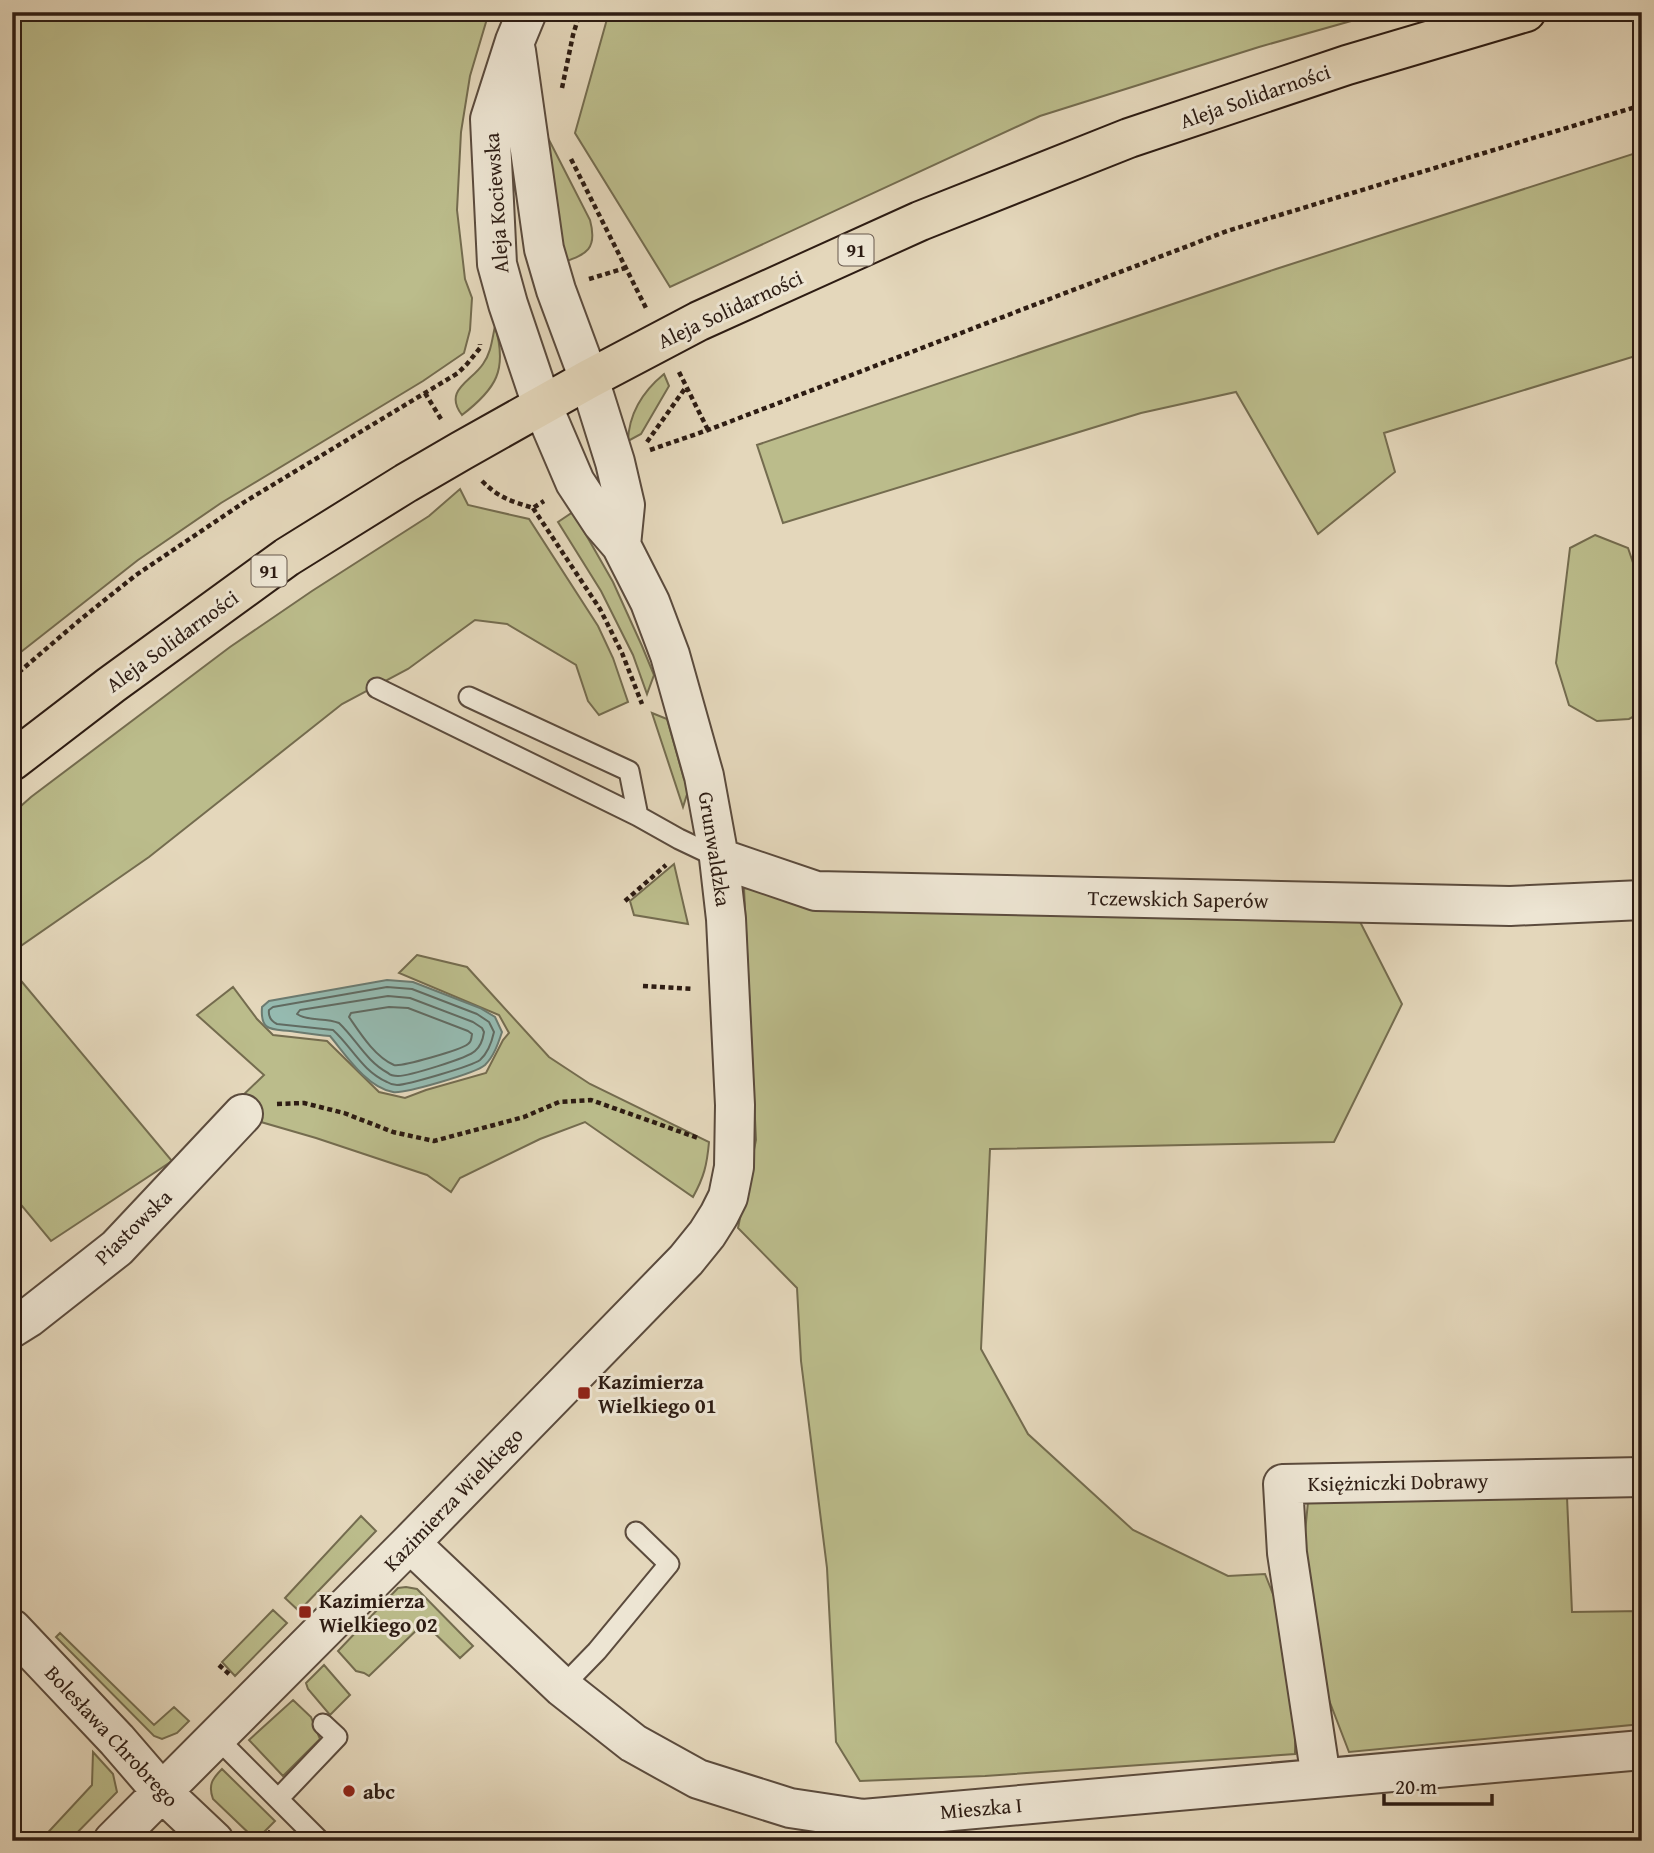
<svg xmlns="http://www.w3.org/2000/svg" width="1654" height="1853" viewBox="0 0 1654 1853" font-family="'Gentium Book Plus',serif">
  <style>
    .green { fill: #bbbc8b; stroke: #746c4f; stroke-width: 2 }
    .water { fill: #95bab0; stroke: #6b7b71; stroke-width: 2 }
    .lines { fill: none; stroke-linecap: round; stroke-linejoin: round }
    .shore { stroke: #616b62; stroke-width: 2 }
    .service-casing { stroke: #5b4b3d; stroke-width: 23 }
    .minor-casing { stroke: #5b4b3d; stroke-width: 42 }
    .tertiary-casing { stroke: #5b4b3d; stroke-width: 42 }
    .primary-casing { stroke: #2d1c13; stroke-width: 42 }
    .path { stroke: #2d1c13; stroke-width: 4.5; stroke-dasharray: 5 3.5; stroke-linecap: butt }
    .service { stroke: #ede5d3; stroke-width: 19 }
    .minor { stroke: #ede5d3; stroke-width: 38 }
    .tertiary { stroke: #ede5d3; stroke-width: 38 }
    .primary { stroke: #e4d7bb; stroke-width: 38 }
    .poi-dot { fill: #8f2418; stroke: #ede5d3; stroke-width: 2.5 }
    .labels { text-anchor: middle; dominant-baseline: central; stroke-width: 6; stroke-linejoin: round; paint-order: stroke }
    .shield { fill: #ede5d3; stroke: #67584d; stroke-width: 2 }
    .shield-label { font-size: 19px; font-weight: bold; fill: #2d1c13 }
    .street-label { font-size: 21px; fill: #2d1c13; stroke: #ede5d3 }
    .poi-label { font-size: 21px; font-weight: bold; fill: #2d1c13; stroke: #ede5d3; text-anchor: start }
  </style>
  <rect width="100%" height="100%" fill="#e4d7bb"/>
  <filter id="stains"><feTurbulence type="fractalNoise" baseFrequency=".00286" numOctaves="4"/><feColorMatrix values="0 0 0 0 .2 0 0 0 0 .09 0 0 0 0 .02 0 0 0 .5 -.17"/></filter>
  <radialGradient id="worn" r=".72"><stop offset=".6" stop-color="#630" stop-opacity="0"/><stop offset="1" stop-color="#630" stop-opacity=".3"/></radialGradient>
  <path class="green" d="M 12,12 L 489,12 L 470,76 L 461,132 L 457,210 L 465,279 L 472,298 L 470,330 L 464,353 L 423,381 L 221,503 L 138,560 L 12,659 Z
    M 609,12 L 1383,12 L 1259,47 L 1040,116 L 670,287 L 575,133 Z
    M 546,134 L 590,220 C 598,250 586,254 562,263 Z
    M 1642,151 L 1642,354 L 1384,433 L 1395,472 L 1318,534 L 1236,392 L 1141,413 L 783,523 L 757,445 L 1276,269 Z
    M 495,326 C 508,370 496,389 462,415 C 443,390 471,382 483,364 C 491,353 492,340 495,326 Z
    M 664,374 L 669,386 L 641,434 L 628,441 C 629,413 642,392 664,374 Z
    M 460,489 L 468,505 L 529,519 L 598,626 L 613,658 L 628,702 L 599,715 L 588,701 L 576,665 L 507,624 L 475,620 L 408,669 L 342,704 L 149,857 L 12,952 L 12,814 L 31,797 L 230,647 L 312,591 L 429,516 Z
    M 573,512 L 613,582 L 642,646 L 654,675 L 647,694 L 633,655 L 601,591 L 558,522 Z
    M 1595,535 L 1628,548 L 1642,589 L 1642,712 L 1629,719 L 1597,721 L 1569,705 L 1556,663 L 1570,548 Z
    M 652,713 L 667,719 L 684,779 L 689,788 L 683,807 Z
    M 674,864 L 688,924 L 634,915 L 630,901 Z
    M 744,888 L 1354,910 L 1402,1004 L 1334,1142 L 990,1149 L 981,1349 L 1028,1434 L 1133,1530 L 1228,1576 L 1265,1574 L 1296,1652 L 1295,1754 L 985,1776 L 860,1781 L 836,1742 L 827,1568 L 801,1361 L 797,1288 L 738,1228 L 756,1140 Z
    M 417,955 L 467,967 L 549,1057 L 590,1084 L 709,1142 C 707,1165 704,1177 693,1197 L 585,1122 L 540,1139 L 460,1178 L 451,1192 L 427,1175 L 316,1138 L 261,1122 L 237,1101 L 264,1075 L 197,1015 L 233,987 L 257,1019 L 273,1035 L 327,1041 L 379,1092 L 405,1098 L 426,1090 L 486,1073 L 503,1040 L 509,1033 L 499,1015 L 399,973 Z
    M 12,970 L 172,1161 L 51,1241 L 12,1194 Z
    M 1567,1497 L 1572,1612 L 1642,1611 L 1642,1724 L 1349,1752 L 1324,1687 L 1303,1553 L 1308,1502 Z
    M 361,1516 L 376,1531 L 299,1611 L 285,1598 Z
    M 406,1587 L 417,1589 L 473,1646 L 460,1658 L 424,1623 L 369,1676 L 364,1673 L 356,1671 L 338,1651 L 398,1588 Z
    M 273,1610 L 287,1623 L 235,1676 L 222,1662 Z
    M 60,1633 L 154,1725 L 174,1707 L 189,1721 L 177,1733 L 162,1739 L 154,1736 L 56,1637 Z
    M 324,1665 L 350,1695 L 330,1715 L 308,1689 L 306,1683 Z
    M 293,1700 L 311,1717 L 320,1739 L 283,1776 L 249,1740 Z
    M 93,1752 L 113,1774 L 117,1792 L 69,1841 L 40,1841 L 92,1785 Z
    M 222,1769 L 275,1821 L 256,1840 L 213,1799 C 208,1785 212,1779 222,1769 Z"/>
  <path class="water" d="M 387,980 L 413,982 L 480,1008 L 495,1017 L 502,1032 C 498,1044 494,1056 485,1065 C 476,1073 404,1094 393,1092 C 366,1087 346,1055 330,1036 C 317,1035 304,1033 290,1031 C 272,1029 260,1032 262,1007 L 269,1001 Z"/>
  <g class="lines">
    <path class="shore" d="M 387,987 L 412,989 L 477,1014 L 489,1022 L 494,1032 C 492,1041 488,1053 480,1060 C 472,1066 407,1085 397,1085 C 394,1085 390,1084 387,1082 C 362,1071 352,1047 333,1030 L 277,1024 C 271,1021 268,1017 269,1010 L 273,1007 Z
      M 388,996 L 410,998 L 473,1022 L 482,1028 L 484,1032 C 483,1039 481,1046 475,1051 C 468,1058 409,1076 398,1076 C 395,1076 390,1075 388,1073 C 366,1061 356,1039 339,1023 C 325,1017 309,1022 297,1014 L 300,1010 Z
      M 389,1007 L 408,1008 L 468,1031 L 472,1034 C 471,1039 472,1041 468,1044 C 461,1050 401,1067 394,1065 C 375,1057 360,1033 349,1017 L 351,1013 Z"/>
    <g class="service-casing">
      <path id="service" d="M 377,688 L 638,816 L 679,839 L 719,858
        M 469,697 L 629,771 L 638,816
        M 562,1687 L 597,1651 L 669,1564 L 636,1532
        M 216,1737 L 320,1841
        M 279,1798 L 337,1737 L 323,1724"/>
    </g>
    <g class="minor-casing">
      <path id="minor" d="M 589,379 L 615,462 L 625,505 L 621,545
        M 719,858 L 816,891 L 1510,906 L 1642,900
        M 12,1328 L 28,1318 L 117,1248 L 243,1114
        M 410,1543 L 562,1687 L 633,1743 L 698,1779 L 790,1808 L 863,1819 L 1642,1750
        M 12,1629 L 117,1740 L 161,1791 L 214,1841
        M 1321,1778 L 1287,1553 L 1283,1484 L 1642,1477
        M 113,1841 L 410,1543 L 686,1260 L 707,1234 L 719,1215 L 728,1197 L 734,1167 L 735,1105 L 726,919 L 719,858 L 704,776 L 670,655 L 650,602 L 621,545 L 602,523 L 575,482 L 542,405"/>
    </g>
    <g class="tertiary-casing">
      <path id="tertiary" d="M 527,12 L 515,41 L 490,119 L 497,264 L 508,304 L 542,405
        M 516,51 L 544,249 L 556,290 L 589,379"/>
    </g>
    <g class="primary-casing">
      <path id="primary" d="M 12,761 L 111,685 L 287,557 L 406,483 L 461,451 L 589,379 L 699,321 L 920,221 L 1129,138 L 1347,65 L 1526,12"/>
    </g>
    <path class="path" d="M 562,88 L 573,35 L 580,12
      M 571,159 L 646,308
      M 589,279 L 625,268
      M 679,372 L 708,430
      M 425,393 L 441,419
      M 647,442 L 686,387
      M 650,450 L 708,430 L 1227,231 L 1642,105
      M 482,481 C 499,498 511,501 533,508 L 544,501
      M 533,508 L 600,609 L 622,653 L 642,704
      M 12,678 L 81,619 L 136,575 L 246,501 L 458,373 L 467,364 L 480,348 L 480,344
      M 625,901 L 666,865
      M 643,986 L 693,989
      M 277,1104 L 304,1103 L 344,1113 L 393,1132 L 434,1141 L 524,1117 L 559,1102 L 591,1100 L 698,1138
      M 219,1665 L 229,1674
      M 261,1841 L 271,1831"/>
    <use href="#service" class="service"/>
    <use href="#minor" class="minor"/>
    <use href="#tertiary" class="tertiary"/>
    <use href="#primary" class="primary"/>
  </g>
  <g class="poi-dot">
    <rect x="577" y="1386" width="14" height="14" rx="3.5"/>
    <rect x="298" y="1605" width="14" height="14" rx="3.5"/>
    <circle cx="349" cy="1791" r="7"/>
  </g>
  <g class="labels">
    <g class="shield">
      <rect x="838.5" y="234.5" width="35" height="31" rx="5"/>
      <rect x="251.5" y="555.5" width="35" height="31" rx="5"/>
    </g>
    <g class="shield-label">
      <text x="856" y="250">91</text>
      <text x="269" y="571">91</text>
    </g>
    <g class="street-label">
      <text transform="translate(1255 96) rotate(-19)">Aleja Solidarności</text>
      <text transform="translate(496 203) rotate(-94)">Aleja Kociewska</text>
      <text transform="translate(730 309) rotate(-25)">Aleja Solidarności</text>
      <text transform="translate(172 641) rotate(-36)">Aleja Solidarności</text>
      <text transform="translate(715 849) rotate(81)">Grunwaldzka</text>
      <text transform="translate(1178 899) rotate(1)">Tczewskich Saperów</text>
      <text transform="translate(133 1227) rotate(-44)">Piastowska</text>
      <text transform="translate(1398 1482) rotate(-1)">Księżniczki Dobrawy</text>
      <text transform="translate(453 1499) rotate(-46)">Kazimierza Wielkiego</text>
      <text transform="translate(112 1736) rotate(47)">Bolesława Chrobrego</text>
      <text transform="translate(981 1808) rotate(-5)">Mieszka I</text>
    </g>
    <g class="poi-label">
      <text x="598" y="1381">Kazimierza<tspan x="598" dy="24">Wielkiego 01</tspan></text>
      <text x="319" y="1600">Kazimierza<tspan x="319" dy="24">Wielkiego 02</tspan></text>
      <text x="363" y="1791">abc</text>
    </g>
  </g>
  <rect width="1654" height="1853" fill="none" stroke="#e4d7bb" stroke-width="42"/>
  <rect x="14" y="14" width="1626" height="1825" fill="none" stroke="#2d1c13" stroke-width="3.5"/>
  <rect x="21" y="21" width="1612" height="1811" fill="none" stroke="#2d1c13" stroke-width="2"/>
  <path d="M1384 1794v10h108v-10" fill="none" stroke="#2d1c13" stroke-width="3.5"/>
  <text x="1395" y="1794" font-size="21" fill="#2d1c13" stroke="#ede5d3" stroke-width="5" paint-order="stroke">20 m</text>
  <rect width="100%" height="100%" filter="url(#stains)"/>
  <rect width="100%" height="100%" fill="url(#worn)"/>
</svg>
